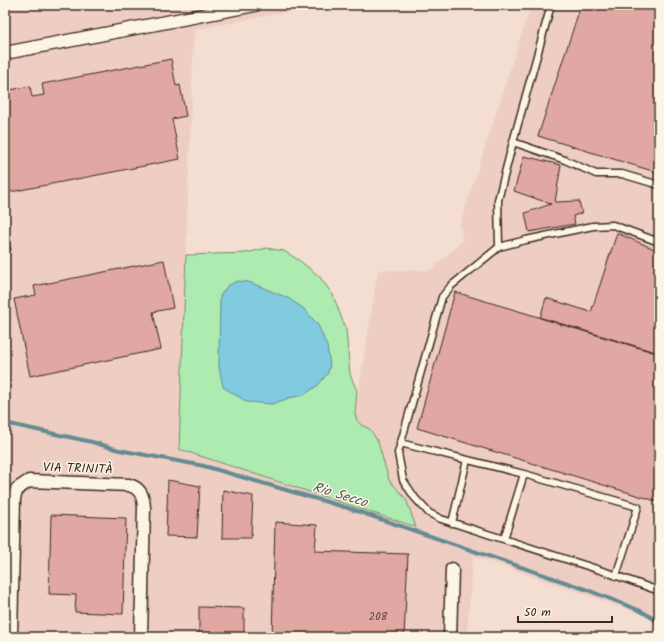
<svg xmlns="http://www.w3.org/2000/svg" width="664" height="642" viewBox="0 0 664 642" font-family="Kalam,sans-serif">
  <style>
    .built { fill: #eecec3 }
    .green { fill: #adebb1; stroke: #748a68 }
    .water { fill: #81cbe1; stroke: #658b93 }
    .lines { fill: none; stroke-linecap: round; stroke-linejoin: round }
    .stream { stroke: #658b93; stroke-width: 4 }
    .building { fill: #e1a7a2; stroke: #3b2a1e }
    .lane-casing { stroke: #3b2a1e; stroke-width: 9 }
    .street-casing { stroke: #3b2a1e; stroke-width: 15 }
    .lane { stroke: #fcf5e5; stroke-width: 6 }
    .street { stroke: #fcf5e5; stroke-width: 12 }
    .labels { text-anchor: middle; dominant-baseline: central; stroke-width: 3; stroke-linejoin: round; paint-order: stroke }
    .number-label { font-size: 11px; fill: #64493f }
    .street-label { font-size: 13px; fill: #3b2a1e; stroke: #fcf5e5 }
    .water-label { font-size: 14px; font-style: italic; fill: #505a58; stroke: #fcf5e5 }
  </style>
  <rect width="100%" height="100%" fill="#f4ded1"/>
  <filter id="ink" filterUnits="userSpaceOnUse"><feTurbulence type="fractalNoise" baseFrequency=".025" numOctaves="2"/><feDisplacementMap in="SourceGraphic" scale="8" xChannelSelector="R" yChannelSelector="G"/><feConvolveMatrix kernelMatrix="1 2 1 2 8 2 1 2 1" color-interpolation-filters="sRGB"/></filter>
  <g filter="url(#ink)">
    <path class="built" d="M 5,5 L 322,5 L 194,30 L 179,448 L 415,527 L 406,499 L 389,480 L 378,442 L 370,429 L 361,425 L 355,414 L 378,270 L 431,270 L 462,241 L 460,224 L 531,5 L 659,5 L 659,620 L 473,556 L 467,637 L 5,637 Z"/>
    <path class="green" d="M 267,248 L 284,251 L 300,261 L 319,276 L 333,295 L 346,330 L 350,374 L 357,391 L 355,414 L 357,420 L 361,425 L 370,429 L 378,442 L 389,480 L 406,499 L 416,527 L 179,449 L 186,255 L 246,253 Z"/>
    <path class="water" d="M 237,281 L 249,282 L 288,298 L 304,309 L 318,325 L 327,346 L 330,365 L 328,373 L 318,385 L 304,395 L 289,398 L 272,404 L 247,402 L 223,387 L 219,367 L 220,296 L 227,286 Z"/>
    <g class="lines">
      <path class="stream" d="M 5,423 L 92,442 L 119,450 L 204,466 L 351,509 L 585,589 L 641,611 L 659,622"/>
    </g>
    <path class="building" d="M 581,5 L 659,5 L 659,173 L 538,136 Z
      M 171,59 L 176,86 L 180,85 L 186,116 L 172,119 L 180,159 L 5,193 L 5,91 L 30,86 L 32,97 L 44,95 L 42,84 Z
      M 524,156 L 561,165 L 555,202 L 579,201 L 582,213 L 573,216 L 575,224 L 529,232 L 525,213 L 551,204 L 514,191 Z
      M 5,225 L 11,250 L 5,252 Z
      M 617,233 L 659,251 L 659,342 L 656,353 L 540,318 L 546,298 L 591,312 Z
      M 164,260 L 173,308 L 153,312 L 161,349 L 30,376 L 14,299 L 36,295 L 34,286 Z
      M 455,292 L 659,353 L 659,502 L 417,428 Z
      M 168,480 L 200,486 L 197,537 L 166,536 Z
      M 223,490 L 253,496 L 251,538 L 222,538 Z
      M 51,515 L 126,518 L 123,614 L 75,612 L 76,595 L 49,594 Z
      M 275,522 L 317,525 L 315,551 L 408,554 L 404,637 L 272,637 Z
      M 199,607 L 244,608 L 244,637 L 199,637 Z"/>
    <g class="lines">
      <g class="lane-casing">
        <path id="lane" d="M 513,142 L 551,5
          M 659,242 L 613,225 L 593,226 L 526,240 L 499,247 L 451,286 L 442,297 L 398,453 L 403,480 L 415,498 L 429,513 L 441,519 L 606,572 L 659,591
          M 499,247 L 498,200 L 513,142 L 565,160 L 596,174 L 622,174 L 659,185
          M 400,443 L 524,474
          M 452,523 L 467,460
          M 504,539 L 524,474 L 638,507 L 616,576"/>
      </g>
      <g class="street-casing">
        <path id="street" d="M 5,53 L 255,5
          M 11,637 L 14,498 L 17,489 L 29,481 L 129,485 C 140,488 143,495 144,507 L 141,637
          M 450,637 L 452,569"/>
      </g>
      <use href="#lane" class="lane"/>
      <use href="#street" class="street"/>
    </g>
  </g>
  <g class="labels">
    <g class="number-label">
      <text x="378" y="617">208</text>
    </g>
    <g class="street-label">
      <text transform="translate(78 469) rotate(2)">VIA TRINITÀ</text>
    </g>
    <g class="water-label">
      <text transform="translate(340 495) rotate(17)">Rio Secco</text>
    </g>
  </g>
  <rect width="664" height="642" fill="none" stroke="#fcf5e5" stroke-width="20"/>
  <rect x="10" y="10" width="644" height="622" fill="none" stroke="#3b2a1e" stroke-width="1.5" filter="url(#ink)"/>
  <path d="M518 616v6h94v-6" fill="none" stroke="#3b2a1e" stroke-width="2"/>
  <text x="524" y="616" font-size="12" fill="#3b2a1e" stroke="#fcf5e5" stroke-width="3" paint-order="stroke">50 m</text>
</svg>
